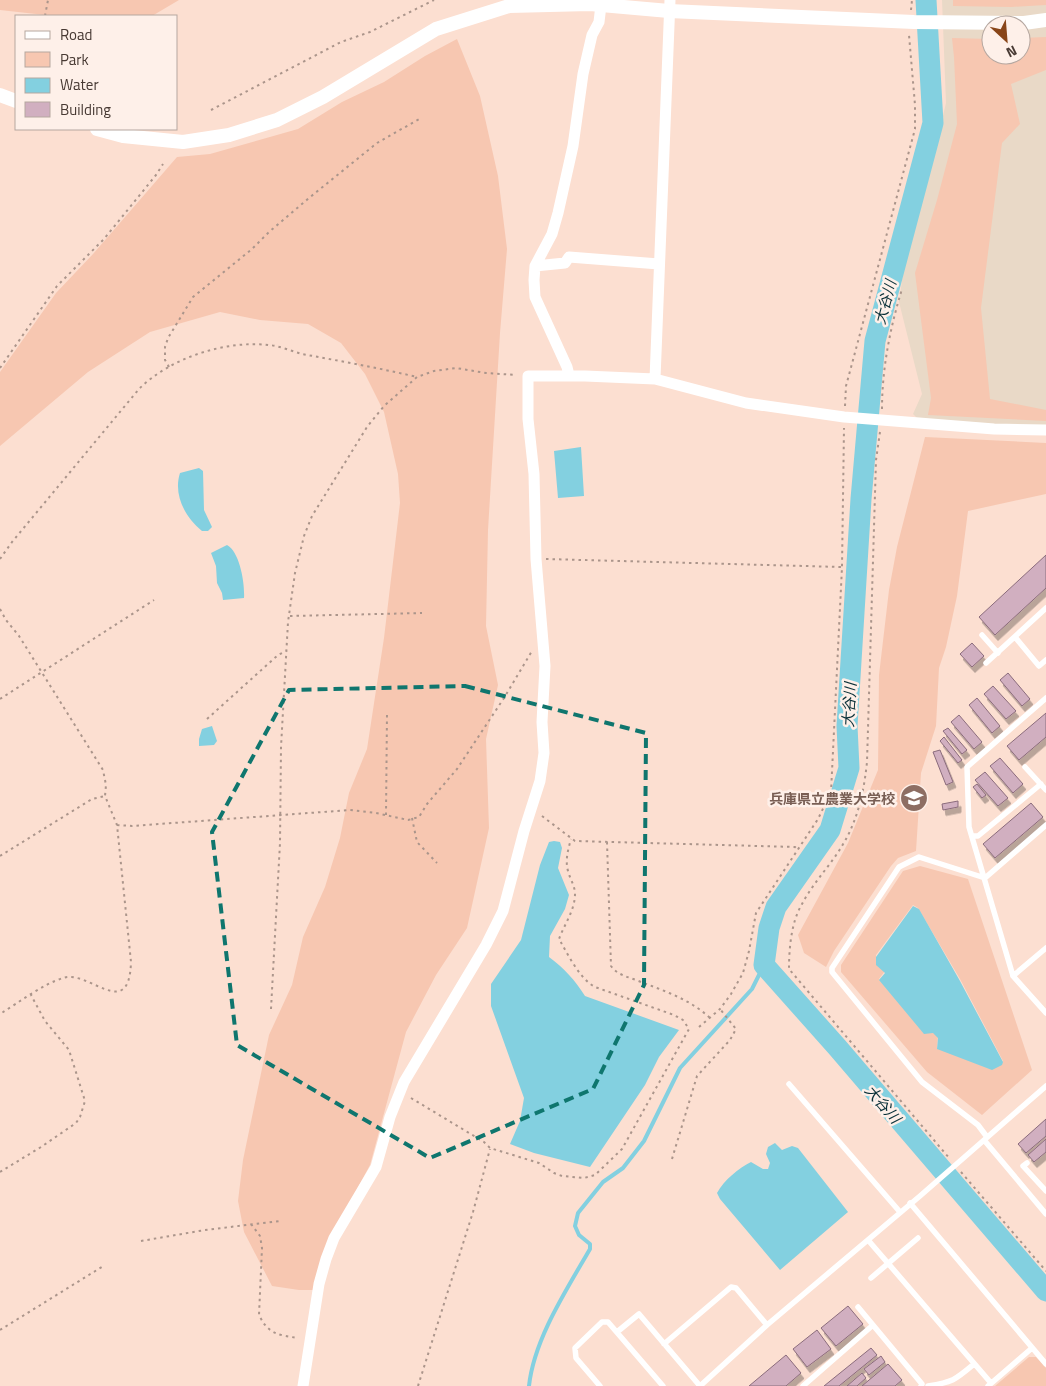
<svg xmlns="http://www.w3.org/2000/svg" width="1046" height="1386" viewBox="0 0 1046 1386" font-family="'Titillium Web','Noto Sans JP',sans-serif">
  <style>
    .industrial { fill: #e9d9c7; fill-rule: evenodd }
    .green { fill: #f7c7b1; fill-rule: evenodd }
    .water { fill: #83d0e0 }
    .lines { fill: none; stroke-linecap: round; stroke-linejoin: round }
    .stream { stroke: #83d0e0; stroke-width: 4 }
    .river { stroke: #83d0e0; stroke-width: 21 }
    .building { fill: #d1afc0; stroke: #8b6c7c; filter: url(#shadow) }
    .path { stroke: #ab958b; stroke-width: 2; stroke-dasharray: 2.5 4; stroke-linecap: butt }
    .service { stroke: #fff; stroke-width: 5.5 }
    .minor { stroke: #fff; stroke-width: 11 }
    .tertiary { stroke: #fff; stroke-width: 14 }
    .marked { fill: none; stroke: #0f766e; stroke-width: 4; stroke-dasharray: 10 6; stroke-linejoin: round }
    .labels { text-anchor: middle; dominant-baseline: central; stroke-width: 5; stroke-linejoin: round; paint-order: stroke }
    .education-label { font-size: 14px; font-weight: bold; fill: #785e54; stroke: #fef0e9; text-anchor: end }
    .water-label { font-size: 15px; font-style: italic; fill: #093038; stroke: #fef0e9 }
  </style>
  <defs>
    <filter id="shadow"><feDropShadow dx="3" dy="5.5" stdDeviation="0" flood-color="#0004"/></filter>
  </defs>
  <rect width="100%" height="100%" fill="#fcdfd1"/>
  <path class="industrial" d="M 942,0 L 1046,0 L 1046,428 L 921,422 L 913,414 L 922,394 L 899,302 L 906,252 L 922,201 L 946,103 ZM 991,25 L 1021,25 L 1021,55 L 991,55 Z"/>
  <path class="green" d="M 0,0 L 179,0 L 152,16 L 54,16 L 0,10 Z
    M 953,0 L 1046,0 L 1046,5 L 1011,7 L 953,6 Z
    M 1046,37 L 1046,70 L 1011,84 L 1020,124 L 1002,143 L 981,308 L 990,399 L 1046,410 L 1046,421 L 928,415 L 931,398 L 915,273 L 937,200 L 957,124 L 954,57 L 952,38 L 991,39 L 991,55 L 1021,55 L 1021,38 Z
    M 457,39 L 480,96 L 498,176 L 507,249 L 500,333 L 488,530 L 486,626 L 498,685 L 486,739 L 489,828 L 467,928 L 436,975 L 406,1032 L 370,1165 L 342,1217 L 316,1290 L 299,1290 L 272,1286 L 244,1232 L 238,1201 L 243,1160 L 269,1035 L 292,985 L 303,937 L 325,887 L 340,838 L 349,793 L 367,749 L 384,638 L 400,503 L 398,474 L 384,412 L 365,374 L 341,343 L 308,324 L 260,320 L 220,312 L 150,332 L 88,372 L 0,446 L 0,372 L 56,293 L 93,254 L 177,157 L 210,154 L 298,129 L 342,102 L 384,82 L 425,56 Z
    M 925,437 L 1046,443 L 1046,494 L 968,511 L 957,596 L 946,647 L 939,668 L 936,726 L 921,773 L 916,851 L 898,858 L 891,866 L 834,951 L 826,967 L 804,953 L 798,935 L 848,843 L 878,770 L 879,675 L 889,590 L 897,547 Z
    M 920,866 L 968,879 L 1032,1070 L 982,1115 L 927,1072 L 841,972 L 841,965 L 903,871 ZM 913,905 L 918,908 L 960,979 L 1003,1061 L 1002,1063 L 991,1069 L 937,1048 L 938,1036 L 933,1031 L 924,1033 L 879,979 L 885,971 L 876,963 L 876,955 Z
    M 1029,1357 L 1036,1357 L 1046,1368 L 1046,1386 L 995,1386 Z"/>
  <path class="water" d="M 581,447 L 584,496 L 558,498 L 554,451 Z
    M 199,468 L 203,471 L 204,510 L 212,527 L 208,531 L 202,531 C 185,517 173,495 180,473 Z
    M 227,545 C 240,552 245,584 244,598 L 223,600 L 222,593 L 217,583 L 216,566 L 211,553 Z
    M 212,726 L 217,741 L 214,745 L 199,746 L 199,739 L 202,729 Z
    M 554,841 L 560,842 L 562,848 L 558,868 L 569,895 L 565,909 L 550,936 L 549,957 C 564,968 575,980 585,996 L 679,1030 L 659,1057 L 645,1085 L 590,1167 L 534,1153 L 510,1144 L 520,1121 L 524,1098 L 491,1006 L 491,984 L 521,940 L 540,865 L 549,842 Z
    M 913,906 L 919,909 L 960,981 L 1003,1062 L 1002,1065 L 992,1070 L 937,1049 L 938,1038 L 933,1033 L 924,1034 L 879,980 L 885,973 L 876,965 L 876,957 Z
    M 775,1143 L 782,1150 L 792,1146 L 798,1148 L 848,1212 L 780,1270 L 720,1199 L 717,1193 C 724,1180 739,1168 751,1162 L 763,1169 L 768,1169 L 770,1163 L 766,1154 L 768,1147 Z"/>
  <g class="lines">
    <path class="stream" d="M 529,1386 C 534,1339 567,1289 590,1249 L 590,1244 L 579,1235 L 575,1226 L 578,1213 L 603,1182 L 623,1168 L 644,1141 L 680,1068 L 752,989 L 764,965"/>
    <path class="river" d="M 926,0 L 933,123 L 875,341 L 861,499 L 847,726 L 849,768 L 830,830 L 776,907 L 769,928 L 764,965 L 837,1047 L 1046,1291"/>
  </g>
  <path class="building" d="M 1046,555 L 1046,588 L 995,635 L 979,617 Z
    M 972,643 L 984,656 L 972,667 L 960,654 Z
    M 1008,673 L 1030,699 L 1022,706 L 1000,680 Z
    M 993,686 L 1016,711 L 1006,719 L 984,694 Z
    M 977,698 L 1000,726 L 992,733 L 969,705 Z
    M 1046,713 L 1046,737 L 1019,760 L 1007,746 Z
    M 959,715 L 982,742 L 974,749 L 951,722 Z
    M 948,728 L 967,750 L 962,754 L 943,731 Z
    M 944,737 L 962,760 L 958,763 L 940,741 Z
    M 940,750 L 953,782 L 946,785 L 933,752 Z
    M 1000,758 L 1023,784 L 1013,793 L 990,766 Z
    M 985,772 L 1008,798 L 998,806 L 975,780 Z
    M 977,784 L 986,795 L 982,798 L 973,787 Z
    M 958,801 L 958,807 L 943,810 L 942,804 Z
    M 1031,803 L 1043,817 L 995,858 L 983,844 Z
    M 1046,1119 L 1046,1136 L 1026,1153 L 1018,1144 Z
    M 1046,1139 L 1046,1152 L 1034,1162 L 1028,1155 Z
    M 848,1306 L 863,1324 L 836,1346 L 821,1328 Z
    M 817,1330 L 831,1349 L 807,1367 L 793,1349 Z
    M 871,1348 L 877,1355 L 839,1386 L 824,1386 Z
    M 786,1355 L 801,1373 L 786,1386 L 749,1386 Z
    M 881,1356 L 885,1362 L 869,1375 L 864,1369 Z
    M 888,1364 L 902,1380 L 895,1386 L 862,1386 Z
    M 862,1373 L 866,1378 L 857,1386 L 847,1386 Z"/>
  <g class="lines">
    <path class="path" d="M 911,10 L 912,0
      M 45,16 L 48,0
      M 211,110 L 341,42 L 370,32 L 434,0
      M 169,367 L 165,360 L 165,347 L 168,338 L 193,297 L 252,249 L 269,232 L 309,198 L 377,143 L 421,118
      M 0,368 L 57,286 L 104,239 L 156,175 L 163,164
      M 845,406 L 846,386 L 915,129 L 915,105 L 909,35
      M 882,409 C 882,369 890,328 902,289
      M 880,432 L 876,460 L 867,762 C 864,791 858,820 842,846 C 830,866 812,884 801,906 C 791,923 789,950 789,969 L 950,1159
      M 0,559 L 12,542 L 139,389 C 170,358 225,340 269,345 C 280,346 291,351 302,354 C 340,361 379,368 417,377
      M 546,559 L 841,567
      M 0,609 L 6,620 L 19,636 L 103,770 L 106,785 L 105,796 L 117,825 L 131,962 C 129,1023 89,969 63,978 C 43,984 18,1003 0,1014
      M 290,616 L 422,613
      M 0,699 L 154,600
      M 207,719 L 278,655 L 286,651
      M 386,815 L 387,713
      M 542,816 L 575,841 L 795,847 L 798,850
      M 412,818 L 417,842 L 437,863
      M 117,825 L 132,826 L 350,810 L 376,813 L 408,820 L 419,817 L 427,804 L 457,769 L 504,698 L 532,651
      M 607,842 L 611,966 C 618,976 630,977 641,982 C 665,991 691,1000 710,1018
      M 0,856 L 92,799 L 105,796
      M 271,1009 L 280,843 L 281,747 L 288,622 L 295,573 L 304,536 L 312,516 L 367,427 L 384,406 L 417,377 L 434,371 L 456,368 L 486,373 L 516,375
      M 699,1027 L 720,1009 L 731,994 L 743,973 L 749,951 L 756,913 L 818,819 L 831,792 L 842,567 L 844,428
      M 411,1098 L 484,1142 L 490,1148 L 539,1163 L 554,1173 L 562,1176 L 584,1178 L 595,1175 L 622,1149 L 689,1029 L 683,1020 L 674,1015 L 595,987 C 579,978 569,956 559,939 C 564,925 575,910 575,894 C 575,886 570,879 568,871 C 565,860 568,850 571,839
      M 672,1159 L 697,1076 L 730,1040 L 736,1029 L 720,1009
      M 0,1172 L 41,1147 L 76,1123 L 80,1117 L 85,1101 L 69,1050 L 45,1021 L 31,995
      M 961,1172 L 1046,1271
      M 251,1224 L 260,1236 L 262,1248 L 259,1315 C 268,1334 278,1335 298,1338
      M 141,1241 L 205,1230 L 280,1221
      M 0,1330 L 105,1265
      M 418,1386 L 473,1212 L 490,1149"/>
    <path class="service" d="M 982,635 L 998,653
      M 1015,637 L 1039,666 L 1046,660
      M 986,663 L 1046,608
      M 1046,698 L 967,767 L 969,827 L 1013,976 L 1046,1013
      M 1025,767 L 1046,790
      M 972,836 L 978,836 L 1041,784
      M 1013,976 L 1046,948
      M 789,1084 L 900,1212
      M 987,1137 L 978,1125 L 922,1082 L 832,972 L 832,968 L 899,867 L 919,857 L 985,878 L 1046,825
      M 984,1140 L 1046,1214
      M 1027,1163 L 1023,1166 L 1046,1191
      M 910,1203 L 1046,1364
      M 868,1240 L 991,1383
      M 871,1278 L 918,1238
      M 858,1307 L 922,1384 L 921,1386
      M 617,1332 L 639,1314 L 700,1386
      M 664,1344 L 731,1287 L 736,1288 L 767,1325
      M 600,1386 L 576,1358 L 575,1348 L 602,1322 L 608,1322 L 663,1386
      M 700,1386 L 767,1325 L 920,1196 L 1046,1086
      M 803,1386 L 873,1325
      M 928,1386 C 953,1382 955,1380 974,1364
      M 988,1386 L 1032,1348"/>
    <path class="minor" d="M 535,266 L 565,263 L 569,257 L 659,264
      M 569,375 L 567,367 L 535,297 L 534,280 L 535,266 L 552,234 L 558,213 L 573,146 L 583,74 L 592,35 L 599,22 L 601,5
      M 655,379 L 670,0
      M 303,1386 L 319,1284 L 326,1259 L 334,1238 L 376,1167 L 390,1117 L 404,1082 L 486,945 L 503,911 L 524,831 L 540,781 L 544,753 L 542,722 L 545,666 L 536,559 L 534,474 L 528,419 L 528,376 L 585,376 L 655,379 L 746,403 L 844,417 L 994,429 L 1046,430"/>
    <path class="tertiary" d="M 0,95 L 16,101
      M 97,129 L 123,136 L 183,142 L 229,135 L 277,120 L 323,97 L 436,29 L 509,6 L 590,4 L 669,11 L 914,22 L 1024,23 L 1046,20"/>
  </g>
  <path class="marked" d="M 465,686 L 646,733 L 644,985 L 593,1089 L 430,1158 L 237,1045 L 212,832 L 289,690 Z"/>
  <defs>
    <g id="university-disc" transform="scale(1.4375)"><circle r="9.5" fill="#8d6e63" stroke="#fef0e9"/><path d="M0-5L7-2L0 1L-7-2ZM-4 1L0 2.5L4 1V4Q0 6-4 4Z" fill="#fff"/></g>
  </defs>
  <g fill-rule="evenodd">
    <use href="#university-disc" x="914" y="798"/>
  </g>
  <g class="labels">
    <g class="education-label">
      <text x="895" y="798">兵庫県立農業大学校</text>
    </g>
    <g class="water-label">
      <text transform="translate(885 302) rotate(-75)">大谷川</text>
      <text transform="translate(849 705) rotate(-87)">大谷川</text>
      <text transform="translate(883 1104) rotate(49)">大谷川</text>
    </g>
  </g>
  <rect x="15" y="15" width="162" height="115" fill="#fef0e9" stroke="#b5a7a0"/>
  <rect x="25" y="31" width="25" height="8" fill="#ffffff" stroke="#b5a7a0"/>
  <text x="60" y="40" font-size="15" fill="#473933">Road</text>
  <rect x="25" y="52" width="25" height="15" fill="#f7c7b1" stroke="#b5a7a0"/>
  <text x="60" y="65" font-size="15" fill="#473933">Park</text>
  <rect x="25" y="78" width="25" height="15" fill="#83d0e0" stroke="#b5a7a0"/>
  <text x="60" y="90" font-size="15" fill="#473933">Water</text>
  <rect x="25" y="102" width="25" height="15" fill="#d1afc0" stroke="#b5a7a0"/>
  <text x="60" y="115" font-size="15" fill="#473933">Building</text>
  <g transform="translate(1006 40) rotate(154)"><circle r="24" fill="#fef0e9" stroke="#b5a7a0"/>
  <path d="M0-4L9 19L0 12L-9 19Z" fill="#894518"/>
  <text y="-8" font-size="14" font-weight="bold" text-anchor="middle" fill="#473933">N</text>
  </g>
</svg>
